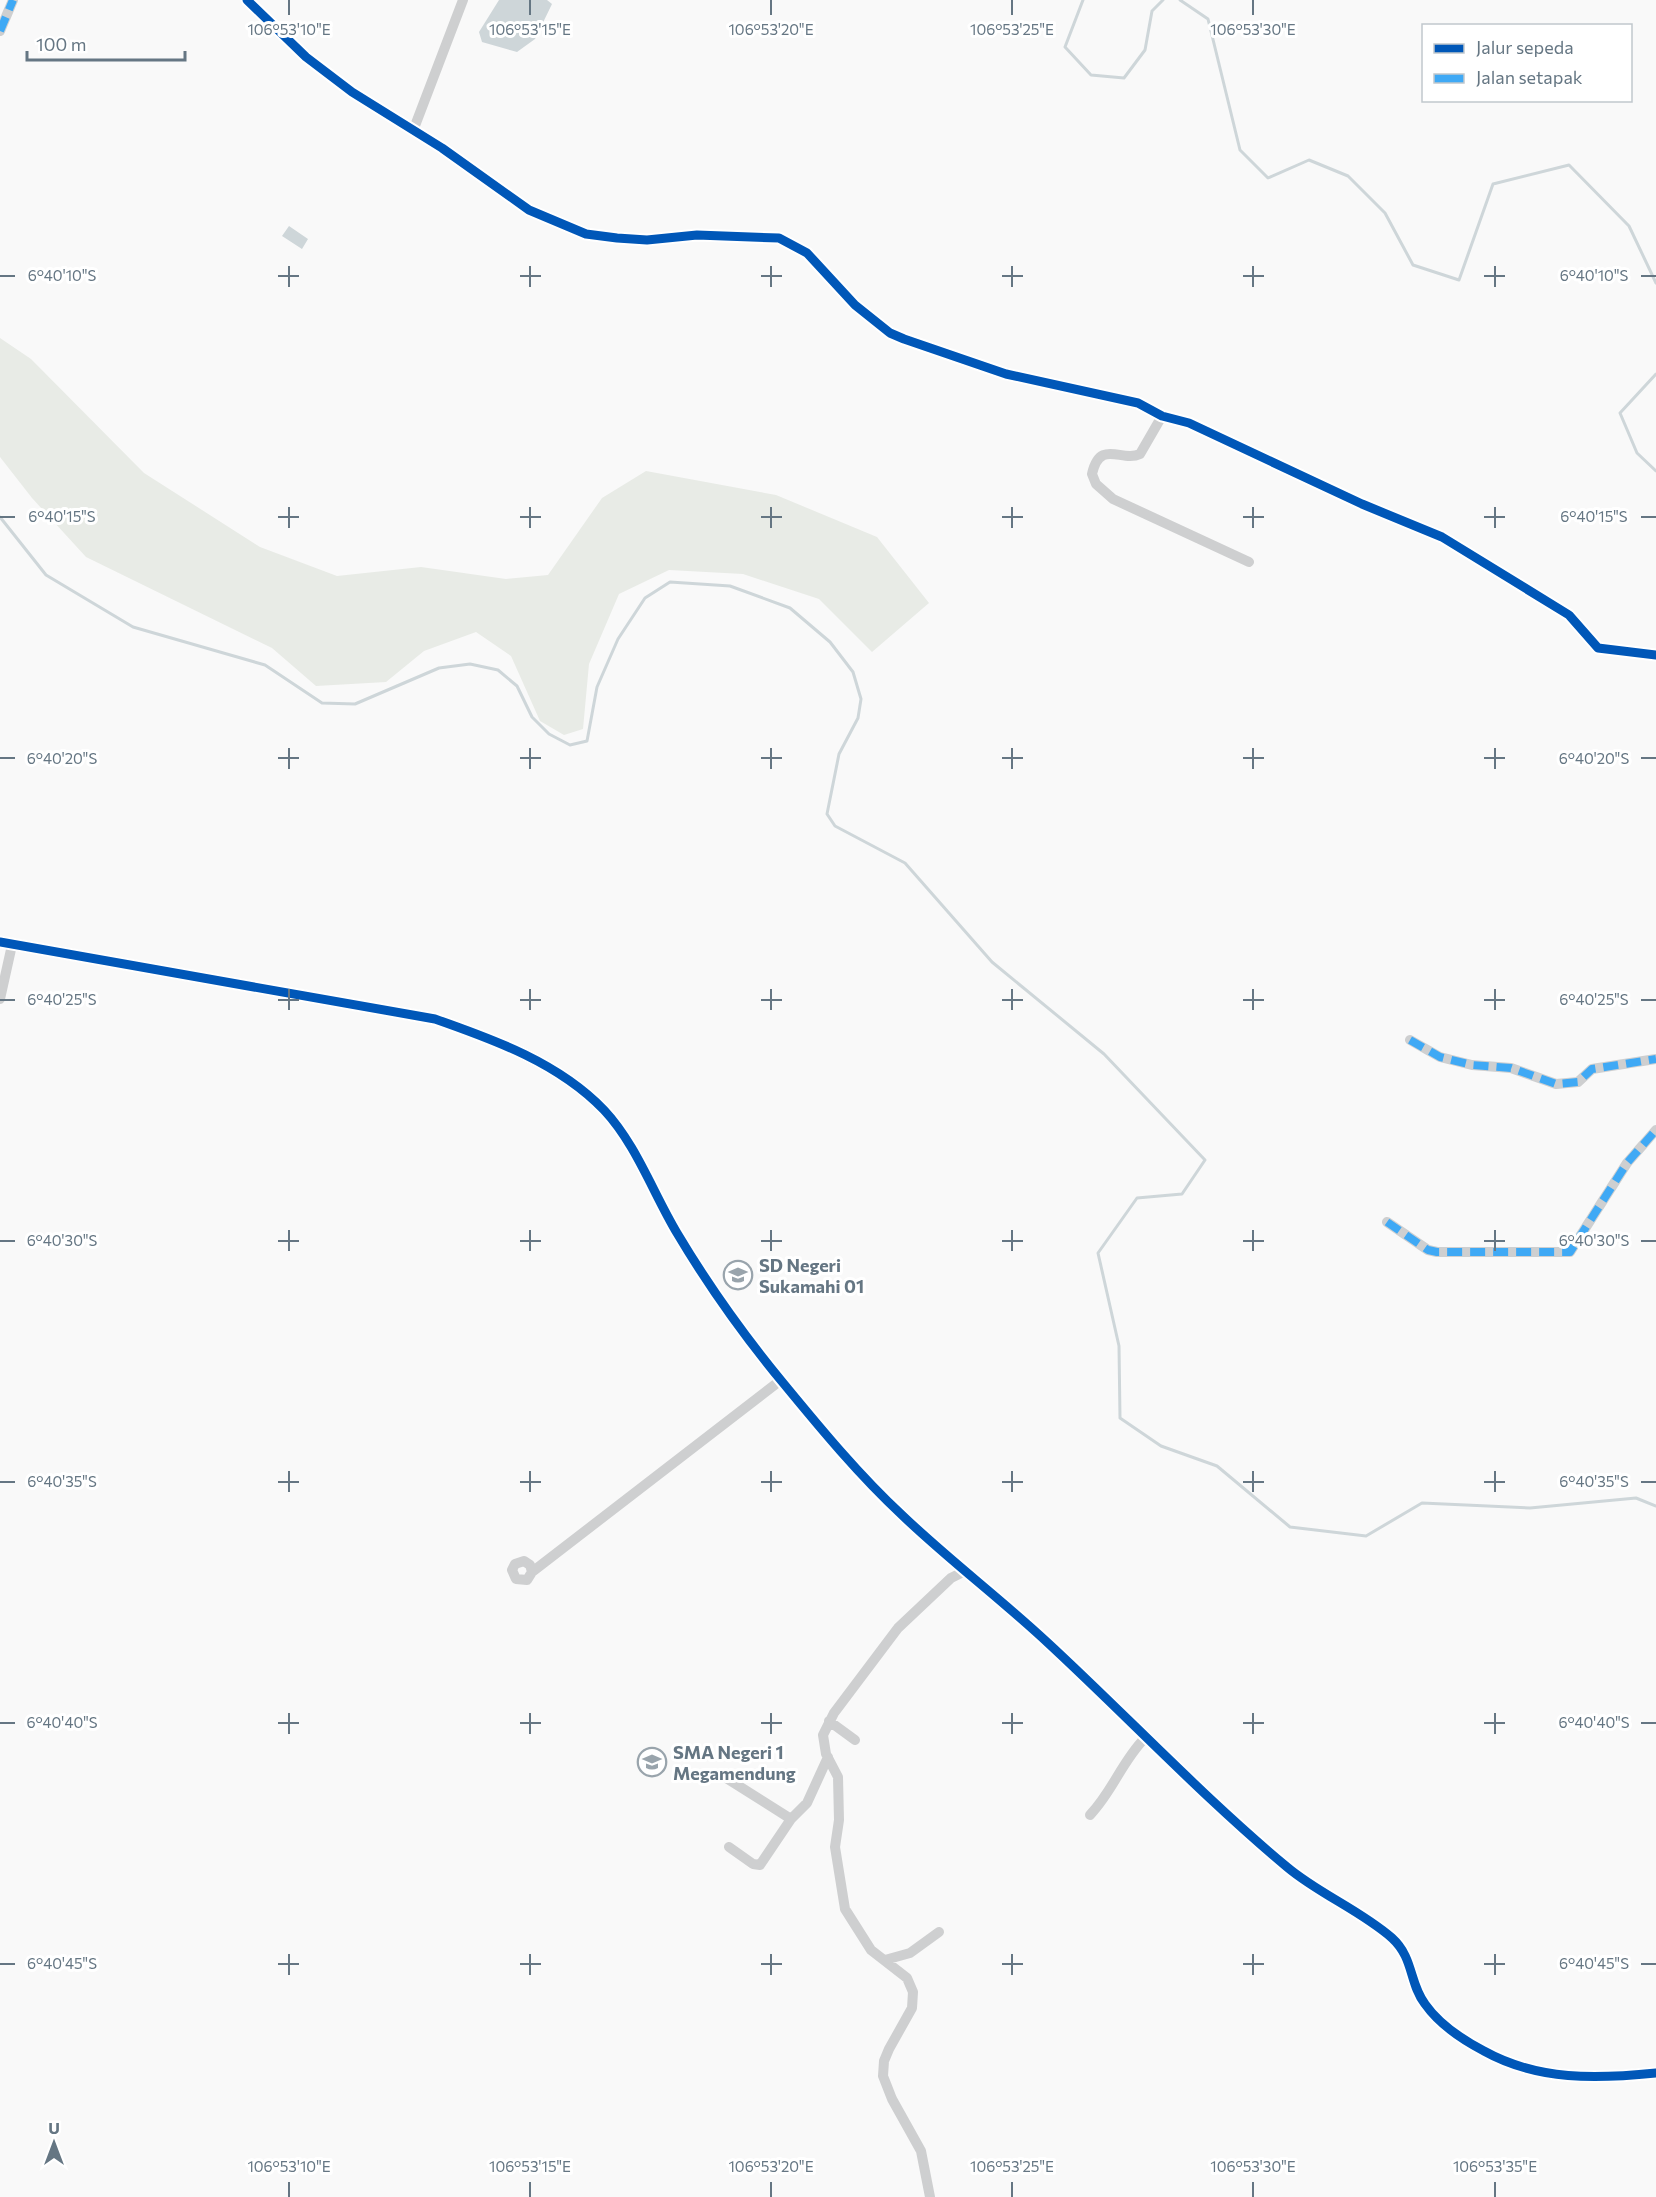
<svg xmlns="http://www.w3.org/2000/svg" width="1656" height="2197" viewBox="0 0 1656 2197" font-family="Commissioner,sans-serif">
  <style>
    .green { fill: #e8ebe6 }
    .water { fill: #ced6d9 }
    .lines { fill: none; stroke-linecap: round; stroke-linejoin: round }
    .stream { stroke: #ced6d9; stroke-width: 3 }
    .minor { stroke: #cecfd0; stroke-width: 10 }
    .tertiary { stroke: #cecfd0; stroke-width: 12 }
    .quiet { stroke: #3fa9f5; stroke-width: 8; stroke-dasharray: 15 8; stroke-linecap: butt }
    .cycleway-casing { stroke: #fff; stroke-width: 13 }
    .cycleway { stroke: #0057b8; stroke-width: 9 }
    .ticks { fill: none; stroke: #657683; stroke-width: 2 }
    .labels { text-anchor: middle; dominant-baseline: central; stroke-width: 6; stroke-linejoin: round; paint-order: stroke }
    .poi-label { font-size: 18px; font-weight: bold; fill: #657683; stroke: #fff; text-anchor: start }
    .ticks-label { font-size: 15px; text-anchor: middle; fill: #657683; stroke: #fff; stroke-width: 6; stroke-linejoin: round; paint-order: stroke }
  </style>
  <rect width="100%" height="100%" fill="#f9f9f9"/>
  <path class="green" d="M 0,338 L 31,359 L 144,473 L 260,547 L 337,576 L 421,567 L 506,579 L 548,575 L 602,498 L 646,471 L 776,495 L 877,537 L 929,603 L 872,652 L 819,599 L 743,574 L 669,570 L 619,594 L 589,664 L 583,729 L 564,735 L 540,721 L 511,656 L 476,632 L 424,651 L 386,682 L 316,686 L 272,648 L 86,557 L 32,498 L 0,457 Z"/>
  <path class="water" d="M 499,0 L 547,0 L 552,4 L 535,39 L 517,52 L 482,42 L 479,32 Z
    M 289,226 L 308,239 L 302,249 L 282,236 Z"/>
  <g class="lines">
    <path class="stream" d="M 1083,0 L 1065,47 L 1091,75 L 1124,78 L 1145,50 L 1152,11 L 1163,0
      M 1180,0 L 1208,19 L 1240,150 L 1268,178 L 1309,160 L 1348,176 L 1385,213 L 1413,265 L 1459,280 L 1493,184 L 1569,165 L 1629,226 L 1656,283
      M 1656,374 L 1620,413 L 1637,453 L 1656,471
      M 0,517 L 46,575 L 133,627 L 265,665 L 322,703 L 355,704 L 439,668 L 470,664 L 498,670 L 517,686 L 532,717 L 549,734 L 570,745 L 587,741 L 597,687 L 618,639 L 645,598 L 670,582 L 730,586 L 790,608 L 830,642 L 853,672 L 861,699 L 858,718 L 839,754 L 827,814 L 835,826 L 905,863 L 992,962 L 1104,1054 L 1205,1160 L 1182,1194 L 1137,1198 L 1098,1253 L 1119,1346 L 1120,1418 L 1161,1446 L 1217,1466 L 1290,1527 L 1366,1536 L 1422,1503 L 1530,1508 L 1636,1498 L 1656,1506"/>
    <path class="minor" d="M 247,0 L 306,57 L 352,92 L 442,148 L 529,210 L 586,234 L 617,238 L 647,240 L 697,235 L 779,238 L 807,253 L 855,305 L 890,333 L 904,339 L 1006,374 L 1138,403 L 1162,416 L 1189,423 L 1362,504 L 1442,537 L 1569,615 L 1598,648 L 1656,655
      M 0,31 L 13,0
      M 413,131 L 463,0
      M 1162,416 L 1140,454 C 1122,463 1100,438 1092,474 L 1096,484 L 1113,499 L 1249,562
      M 0,999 L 12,945
      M 1410,1040 L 1440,1057 L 1472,1065 L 1511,1068 L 1556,1084 L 1578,1082 L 1592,1069 L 1656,1059
      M 1387,1222 L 1428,1250 L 1437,1252 L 1570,1252 L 1627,1163 L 1656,1130
      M 532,1572 L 530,1565 L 524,1561 L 515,1564 L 512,1570 L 516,1579 L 527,1580 L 532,1572 L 781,1380
      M 829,1721 L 855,1740
      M 723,1776 L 791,1819 L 807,1803 L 828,1757
      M 1090,1815 C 1113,1791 1122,1761 1145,1738
      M 729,1847 L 753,1864 L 760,1865 L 791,1819
      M 885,1960 L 910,1953 L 939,1932
      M 930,2197 L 921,2151 L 892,2099 L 883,2076 L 884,2061 L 889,2049 L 912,2008 L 913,1992 L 907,1978 L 871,1950 L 845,1909 L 835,1847 L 839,1820 L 838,1777 L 826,1754 L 823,1735 L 834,1713 L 898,1628 L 951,1578 L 965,1571"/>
    <path class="tertiary" d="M 0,942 L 435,1019 C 495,1040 559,1063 604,1110 C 636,1144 653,1193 677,1233 C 708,1285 745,1337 784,1384 C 821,1429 859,1475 902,1515 C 949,1560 1001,1599 1048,1643 C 1128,1717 1203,1797 1287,1867 C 1319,1894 1360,1910 1392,1938 C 1414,1958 1409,1983 1425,2004 C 1439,2024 1463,2040 1484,2051 C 1538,2081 1597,2079 1656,2073"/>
    <path class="quiet" d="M 0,31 L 13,0
      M 1410,1040 L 1440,1057 L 1472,1065 L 1511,1068 L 1556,1084 L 1578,1082 L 1592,1069 L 1656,1059
      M 1387,1222 L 1428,1250 L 1437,1252 L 1570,1252 L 1627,1163 L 1656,1130"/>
    <g class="cycleway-casing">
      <path id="cycleway" d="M 247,0 L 306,57 L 352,92 L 442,148 L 529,210 L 586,234 L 617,238 L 647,240 L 697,235 L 779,238 L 807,253 L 855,305 L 890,333 L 904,339 L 1006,374 L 1138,403 L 1162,416 L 1189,423 L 1362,504 L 1442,537 L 1569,615 L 1598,648 L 1656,655
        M 0,942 L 435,1019 C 495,1040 559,1063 604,1110 C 636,1144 653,1193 677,1233 C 708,1285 745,1337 784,1384 C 821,1429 859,1475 902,1515 C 949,1560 1001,1599 1048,1643 C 1128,1717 1203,1797 1287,1867 C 1319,1894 1360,1910 1392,1938 C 1414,1958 1409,1983 1425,2004 C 1439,2024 1463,2040 1484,2051 C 1538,2081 1597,2079 1656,2073"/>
    </g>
    <use href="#cycleway" class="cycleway"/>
  </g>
  <path class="ticks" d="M 289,0 L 289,15M 530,0 L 530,15M 771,0 L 771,15M 1012,0 L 1012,15M 1253,0 L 1253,15M 289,266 L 289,287M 530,266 L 530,287M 771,266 L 771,287M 1012,266 L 1012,287M 1253,266 L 1253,287M 1495,266 L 1495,287M 0,276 L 15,276M 278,276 L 299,276M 520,276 L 541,276M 761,276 L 782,276M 1002,276 L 1023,276M 1243,276 L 1264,276M 1484,276 L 1505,276M 1641,276 L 1656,276M 289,507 L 289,528M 530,507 L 530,528M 771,507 L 771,528M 1012,507 L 1012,528M 1253,507 L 1253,528M 1495,507 L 1495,528M 0,517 L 15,517M 278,517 L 299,517M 520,517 L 541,517M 761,517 L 782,517M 1002,517 L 1023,517M 1243,517 L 1264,517M 1484,517 L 1505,517M 1641,517 L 1656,517M 289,748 L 289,769M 530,748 L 530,769M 771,748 L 771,769M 1012,748 L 1012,769M 1253,748 L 1253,769M 1495,748 L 1495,769M 0,758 L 15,758M 278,758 L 299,758M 520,758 L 541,758M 761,758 L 782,758M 1002,758 L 1023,758M 1243,758 L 1264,758M 1484,758 L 1505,758M 1641,758 L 1656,758M 289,989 L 289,1010M 530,989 L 530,1010M 771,989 L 771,1010M 1012,989 L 1012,1010M 1253,989 L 1253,1010M 1495,989 L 1495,1010M 0,1000 L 15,1000M 278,1000 L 299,1000M 520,1000 L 541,1000M 761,1000 L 782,1000M 1002,1000 L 1023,1000M 1243,1000 L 1264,1000M 1484,1000 L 1505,1000M 1641,1000 L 1656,1000M 289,1230 L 289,1251M 530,1230 L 530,1251M 771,1230 L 771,1251M 1012,1230 L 1012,1251M 1253,1230 L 1253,1251M 1495,1230 L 1495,1251M 0,1241 L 15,1241M 278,1241 L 299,1241M 520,1241 L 541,1241M 761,1241 L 782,1241M 1002,1241 L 1023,1241M 1243,1241 L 1264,1241M 1484,1241 L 1505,1241M 1641,1241 L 1656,1241M 289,1471 L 289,1492M 530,1471 L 530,1492M 771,1471 L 771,1492M 1012,1471 L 1012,1492M 1253,1471 L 1253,1492M 1495,1471 L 1495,1492M 0,1482 L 15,1482M 278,1482 L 299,1482M 520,1482 L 541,1482M 761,1482 L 782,1482M 1002,1482 L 1023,1482M 1243,1482 L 1264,1482M 1484,1482 L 1505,1482M 1641,1482 L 1656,1482M 289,1713 L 289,1734M 530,1713 L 530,1734M 771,1713 L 771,1734M 1012,1713 L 1012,1734M 1253,1713 L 1253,1734M 1495,1713 L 1495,1734M 0,1723 L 15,1723M 278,1723 L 299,1723M 520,1723 L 541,1723M 761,1723 L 782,1723M 1002,1723 L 1023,1723M 1243,1723 L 1264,1723M 1484,1723 L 1505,1723M 1641,1723 L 1656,1723M 289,1954 L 289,1975M 530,1954 L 530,1975M 771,1954 L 771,1975M 1012,1954 L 1012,1975M 1253,1954 L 1253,1975M 1495,1954 L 1495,1975M 0,1964 L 15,1964M 278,1964 L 299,1964M 520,1964 L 541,1964M 761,1964 L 782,1964M 1002,1964 L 1023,1964M 1243,1964 L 1264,1964M 1484,1964 L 1505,1964M 1641,1964 L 1656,1964M 289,2182 L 289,2197M 530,2182 L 530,2197M 771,2182 L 771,2197M 1012,2182 L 1012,2197M 1253,2182 L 1253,2197M 1495,2182 L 1495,2197"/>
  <defs>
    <g id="school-ring" transform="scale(1.5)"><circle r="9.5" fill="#fff" stroke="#99a4ac" stroke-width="1.5"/><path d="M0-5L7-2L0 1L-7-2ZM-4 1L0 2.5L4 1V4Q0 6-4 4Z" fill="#99a4ac"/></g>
  </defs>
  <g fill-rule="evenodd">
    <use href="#school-ring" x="738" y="1275"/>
    <use href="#school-ring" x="652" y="1762"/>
  </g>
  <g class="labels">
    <g class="poi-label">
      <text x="759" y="1265">SD Negeri<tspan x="759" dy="21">Sukamahi 01</tspan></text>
      <text x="673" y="1752">SMA Negeri 1<tspan x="673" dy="21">Megamendung</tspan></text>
    </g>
  </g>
  <g class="ticks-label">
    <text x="289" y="35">106°53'10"E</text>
    <text x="530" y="35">106°53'15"E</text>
    <text x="771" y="35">106°53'20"E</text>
    <text x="1012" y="35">106°53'25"E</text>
    <text x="1253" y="35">106°53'30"E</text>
    <text x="62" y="281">6°40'10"S</text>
    <text x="1594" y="281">6°40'10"S</text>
    <text x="62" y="522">6°40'15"S</text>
    <text x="1594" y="522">6°40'15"S</text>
    <text x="62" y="764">6°40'20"S</text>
    <text x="1594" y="764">6°40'20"S</text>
    <text x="62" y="1005">6°40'25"S</text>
    <text x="1594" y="1005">6°40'25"S</text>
    <text x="62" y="1246">6°40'30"S</text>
    <text x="1594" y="1246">6°40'30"S</text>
    <text x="62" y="1487">6°40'35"S</text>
    <text x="1594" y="1487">6°40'35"S</text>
    <text x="62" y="1728">6°40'40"S</text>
    <text x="1594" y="1728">6°40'40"S</text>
    <text x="62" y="1969">6°40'45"S</text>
    <text x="1594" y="1969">6°40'45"S</text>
    <text x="289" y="2172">106°53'10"E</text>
    <text x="530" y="2172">106°53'15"E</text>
    <text x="771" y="2172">106°53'20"E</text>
    <text x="1012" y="2172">106°53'25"E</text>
    <text x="1253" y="2172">106°53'30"E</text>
    <text x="1495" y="2172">106°53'35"E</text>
  </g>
  <rect x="1422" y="24" width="210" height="78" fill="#ffffff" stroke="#c1c8cd" stroke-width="1.5"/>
  <rect x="1434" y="44" width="30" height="9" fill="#0057b8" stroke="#c1c8cd" stroke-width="1.5"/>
  <text x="1476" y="54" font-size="18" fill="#657683">Jalur sepeda</text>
  <rect x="1434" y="74" width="30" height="9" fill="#3fa9f5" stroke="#c1c8cd" stroke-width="1.5"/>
  <text x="1476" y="84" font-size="18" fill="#657683">Jalan setapak</text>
  <g transform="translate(54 2143)" stroke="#ffffff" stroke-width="4.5" paint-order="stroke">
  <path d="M0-4.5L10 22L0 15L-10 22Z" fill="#657683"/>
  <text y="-9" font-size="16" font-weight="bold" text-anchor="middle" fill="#657683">U</text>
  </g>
  <path d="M27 51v9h158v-9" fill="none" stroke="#657683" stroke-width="3"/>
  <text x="36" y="51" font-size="18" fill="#657683" stroke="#ffffff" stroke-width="4.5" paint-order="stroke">100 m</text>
</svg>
